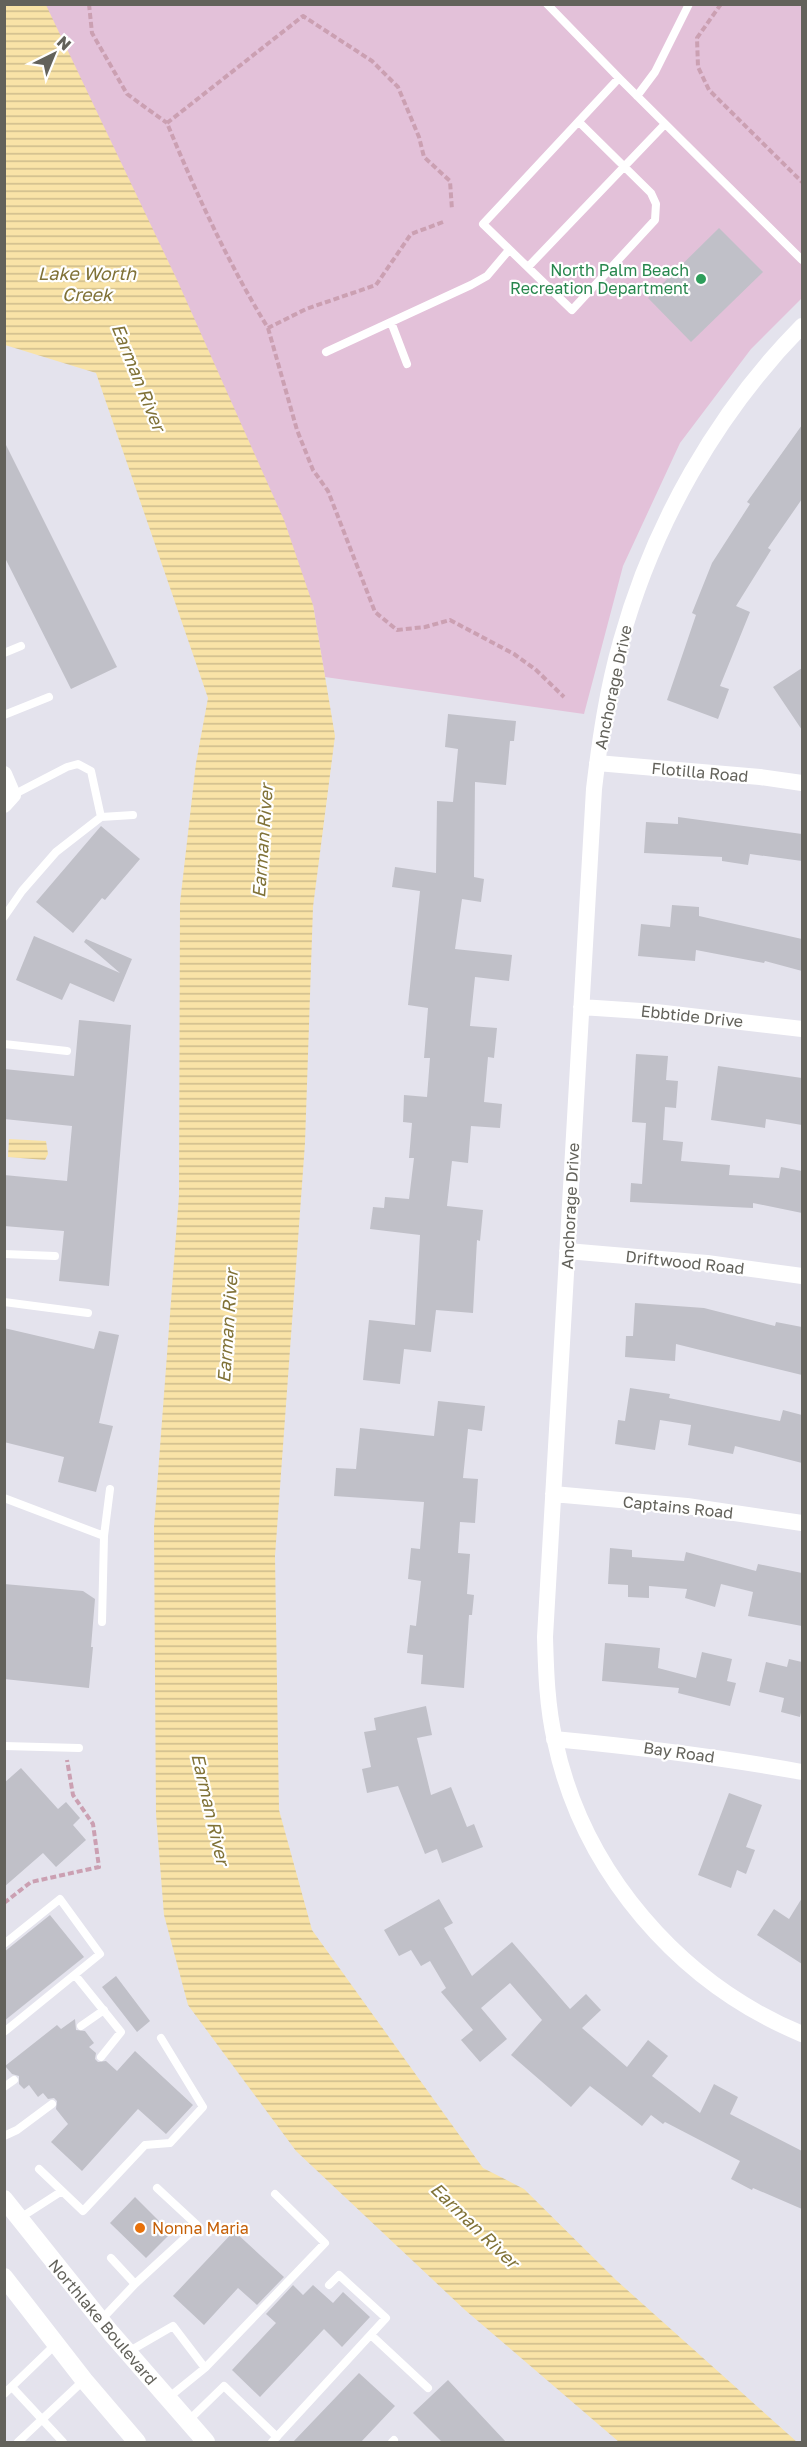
<svg xmlns="http://www.w3.org/2000/svg" width="807" height="2447" viewBox="0 0 807 2447" font-family="'Golos Text',sans-serif">
  <style>
    .park { fill: #e3c1d9 }
    .water { fill: url(#water-rules) }
    .building { fill: #c0c0c8 }
    .lines { fill: none; stroke-linecap: round; stroke-linejoin: round }
    .path { stroke: #cba0b2; stroke-width: 4; stroke-dasharray: 6 3; stroke-linecap: butt }
    .service { stroke: #fff; stroke-width: 8 }
    .minor { stroke: #fff; stroke-width: 16 }
    .secondary { stroke: #fff; stroke-width: 18 }
    .leisure-dot { fill: #2e9e5b; stroke: #fff; stroke-width: 2 }
    .food-dot { fill: #e8710a; stroke: #fff; stroke-width: 2 }
    .labels { text-anchor: middle; dominant-baseline: central; stroke-width: 4.5; stroke-linejoin: round; paint-order: stroke }
    .leisure-label { font-size: 16px; fill: #27864d; stroke: #fff; text-anchor: end }
    .street-label { font-size: 16px; fill: #63625b; stroke: #fff }
    .food-label { font-size: 16px; fill: #c56008; stroke: #fff; text-anchor: start }
    .water-label { font-size: 18px; font-style: italic; fill: #807237; stroke: #fff }
  </style>
  <defs>
    <pattern id="water-rules" width="6" height="5" patternUnits="userSpaceOnUse" patternTransform="scale(1.5)"><rect width="6" height="5" fill="#f9e3a7"/><path d="M0 2.5h6" fill="none" stroke="#cdbb8b"/></pattern>
  </defs>
  <rect width="100%" height="100%" fill="#e4e3ed"/>
  <path class="park" d="M 45,5 L 802,5 L 802,298 L 751,349 L 680,443 L 623,566 L 584,714 L 325,677 L 313,605 Z"/>
  <path class="water" d="M 4,5 L 46,5 L 178,282 L 284,520 L 313,605 L 335,736 L 313,907 L 305,1143 L 275,1556 L 279,1810 L 312,1930 L 483,2168 L 524,2189 L 616,2280 L 797,2442 L 619,2442 L 465,2310 L 296,2151 L 188,2005 L 164,1915 L 156,1814 L 154,1527 L 179,1195 L 180,903 L 196,763 L 208,698 L 96,373 L 5,345 Z
    M 9,1139 L 46,1141 L 48,1154 L 45,1160 L 8,1157 Z"/>
  <path class="building" d="M 719,228 L 763,272 L 691,342 L 648,298 Z
    M 802,425 L 802,499 L 768,548 L 771,550 L 736,606 L 750,612 L 720,686 L 729,689 L 718,719 L 667,700 L 696,615 L 692,613 L 712,563 L 750,504 L 747,502 Z
    M 4,441 L 117,667 L 71,689 L 4,556 Z
    M 802,668 L 802,730 L 773,687 Z
    M 448,714 L 516,721 L 514,741 L 510,741 L 506,785 L 475,782 L 474,877 L 484,879 L 481,902 L 462,899 L 455,949 L 512,955 L 509,981 L 475,977 L 470,1026 L 497,1028 L 494,1058 L 488,1057 L 484,1102 L 502,1104 L 500,1128 L 471,1126 L 468,1163 L 452,1161 L 447,1206 L 483,1210 L 480,1241 L 477,1240 L 473,1313 L 436,1310 L 431,1352 L 404,1349 L 400,1384 L 363,1380 L 369,1320 L 415,1325 L 420,1235 L 370,1229 L 373,1207 L 384,1208 L 385,1197 L 409,1199 L 414,1158 L 409,1158 L 412,1123 L 403,1122 L 404,1095 L 427,1097 L 430,1058 L 424,1058 L 428,1008 L 408,1005 L 420,891 L 392,887 L 395,867 L 436,873 L 437,801 L 453,802 L 458,749 L 445,747 Z
    M 678,817 L 802,834 L 802,861 L 750,854 L 748,865 L 722,861 L 722,857 L 644,853 L 646,822 L 678,824 Z
    M 101,826 L 140,859 L 105,900 L 102,898 L 73,933 L 36,902 Z
    M 672,905 L 699,907 L 699,916 L 802,939 L 802,971 L 765,961 L 764,963 L 696,950 L 695,961 L 638,956 L 641,924 L 670,927 Z
    M 34,936 L 120,973 L 84,942 L 86,939 L 132,959 L 114,1002 L 70,983 L 62,1000 L 16,980 Z
    M 79,1020 L 131,1025 L 109,1286 L 59,1281 L 64,1231 L 4,1226 L 4,1175 L 67,1181 L 72,1126 L 4,1119 L 4,1069 L 74,1076 Z
    M 636,1054 L 668,1056 L 666,1080 L 678,1081 L 676,1108 L 665,1107 L 663,1140 L 683,1142 L 681,1161 L 730,1165 L 729,1175 L 779,1178 L 781,1167 L 802,1171 L 802,1213 L 753,1203 L 753,1208 L 630,1202 L 631,1183 L 642,1184 L 646,1123 L 632,1122 Z
    M 718,1066 L 802,1078 L 802,1125 L 766,1119 L 765,1128 L 711,1120 Z
    M 635,1303 L 704,1308 L 775,1326 L 776,1322 L 802,1327 L 802,1375 L 676,1344 L 675,1361 L 625,1357 L 626,1336 L 633,1336 Z
    M 4,1328 L 94,1349 L 99,1331 L 119,1335 L 99,1423 L 113,1426 L 96,1492 L 58,1482 L 64,1457 L 4,1442 Z
    M 630,1388 L 670,1394 L 669,1398 L 780,1421 L 783,1410 L 802,1415 L 802,1463 L 735,1446 L 733,1454 L 688,1445 L 691,1425 L 660,1420 L 655,1450 L 615,1444 L 618,1420 L 625,1421 Z
    M 438,1401 L 485,1406 L 482,1431 L 468,1429 L 463,1478 L 478,1479 L 475,1523 L 460,1522 L 458,1553 L 470,1554 L 467,1594 L 474,1595 L 472,1615 L 469,1615 L 464,1688 L 421,1684 L 423,1655 L 407,1653 L 410,1625 L 416,1626 L 421,1581 L 408,1579 L 411,1548 L 420,1549 L 424,1502 L 334,1496 L 336,1468 L 356,1469 L 360,1428 L 434,1436 Z
    M 610,1548 L 632,1550 L 632,1557 L 684,1561 L 686,1552 L 756,1571 L 758,1564 L 802,1573 L 802,1626 L 748,1616 L 753,1592 L 721,1584 L 715,1607 L 685,1598 L 687,1589 L 649,1586 L 649,1598 L 628,1597 L 628,1585 L 608,1584 Z
    M 4,1584 L 83,1591 L 95,1599 L 91,1647 L 93,1647 L 89,1688 L 4,1679 Z
    M 605,1643 L 660,1648 L 658,1668 L 696,1678 L 702,1652 L 732,1659 L 727,1681 L 736,1683 L 730,1706 L 678,1693 L 679,1688 L 602,1681 Z
    M 789,1659 L 802,1662 L 802,1708 L 800,1717 L 781,1712 L 784,1698 L 759,1692 L 766,1662 L 787,1667 Z
    M 426,1706 L 432,1735 L 417,1738 L 431,1795 L 451,1787 L 467,1827 L 474,1824 L 483,1847 L 442,1863 L 437,1849 L 425,1854 L 398,1786 L 367,1793 L 362,1769 L 371,1767 L 364,1732 L 376,1730 L 374,1718 Z
    M 21,1768 L 58,1809 L 66,1802 L 80,1818 L 73,1825 L 86,1840 L 56,1867 L 43,1853 L 4,1887 L 4,1783 Z
    M 729,1793 L 762,1805 L 746,1847 L 755,1850 L 746,1874 L 737,1870 L 731,1888 L 698,1875 Z
    M 802,1898 L 802,1964 L 757,1935 L 774,1909 L 789,1919 Z
    M 439,1899 L 453,1923 L 444,1928 L 472,1976 L 512,1942 L 570,2009 L 586,1994 L 601,2010 L 582,2028 L 627,2067 L 648,2040 L 668,2056 L 652,2076 L 700,2113 L 714,2084 L 738,2097 L 730,2114 L 802,2151 L 802,2209 L 753,2188 L 752,2190 L 731,2179 L 740,2161 L 665,2122 L 663,2124 L 651,2115 L 642,2126 L 590,2086 L 571,2107 L 511,2055 L 542,2020 L 510,1983 L 481,2008 L 507,2039 L 480,2062 L 461,2040 L 473,2030 L 441,1992 L 446,1988 L 430,1961 L 421,1966 L 411,1950 L 399,1956 L 384,1930 Z
    M 50,1915 L 84,1957 L 4,2021 L 4,1952 Z
    M 116,1976 L 150,2021 L 137,2032 L 102,1987 Z
    M 75,2019 L 76,2030 L 85,2031 L 94,2043 L 89,2047 L 96,2053 L 95,2059 L 98,2062 L 106,2061 L 117,2071 L 135,2051 L 193,2105 L 166,2134 L 138,2109 L 82,2171 L 51,2142 L 68,2124 L 56,2109 L 57,2101 L 54,2098 L 48,2099 L 43,2093 L 38,2097 L 29,2085 L 24,2089 L 19,2084 L 19,2076 L 12,2074 L 5,2066 L 57,2025 L 61,2029 Z
    M 135,2197 L 171,2233 L 146,2258 L 110,2223 Z
    M 234,2231 L 284,2277 L 257,2305 L 238,2288 L 204,2325 L 173,2296 Z
    M 293,2285 L 303,2295 L 313,2285 L 333,2303 L 343,2292 L 370,2317 L 342,2347 L 324,2329 L 260,2397 L 232,2370 L 276,2323 L 266,2314 Z
    M 359,2373 L 395,2406 L 361,2442 L 293,2442 Z
    M 448,2380 L 506,2442 L 442,2442 L 413,2413 Z"/>
  <g class="lines">
    <path class="path" d="M 89,4 L 92,33 L 127,94 L 167,123
      M 721,4 L 697,38 L 698,67 L 709,90 L 802,182
      M 443,222 L 411,234 L 376,285 L 306,309 L 268,328 C 228,263 196,193 167,123 L 303,16 L 372,61 L 398,87 L 419,137 L 424,157 L 450,181 L 452,210
      M 268,328 L 297,430 L 313,470 L 328,491 L 375,612 L 397,630 L 425,627 L 450,620 L 514,654 L 535,669 L 564,697
      M 4,1903 L 31,1882 L 99,1867 L 93,1824 L 73,1795 L 67,1760"/>
    <path class="service" d="M 547,4 L 619,78
      M 637,96 L 655,72 L 689,4
      M 579,122 L 651,193 L 656,204 L 655,220 L 572,310 L 483,224 L 619,78 L 802,260
      M 528,267 L 665,124
      M 391,322 L 407,364
      M 326,352 L 471,285 L 487,276 L 509,250
      M 4,653 L 21,646
      M 4,715 L 49,697
      M 13,795 L 67,767 L 78,764 L 91,771 L 101,817
      M 4,917 L 22,891 L 56,852 L 101,817 L 133,815
      M 4,1044 L 67,1051
      M 4,1254 L 55,1256
      M 4,1302 L 88,1313
      M 4,1498 L 104,1536 L 102,1622
      M 104,1536 L 110,1489
      M 4,1746 L 79,1748
      M 4,1944 L 60,1899 L 100,1954 L 4,2032
      M 75,1975 L 121,2032 L 101,2057
      M 81,2026 L 104,2010
      M 4,2087 L 14,2080
      M 4,2136 L 17,2130 L 52,2104
      M 39,2169 L 83,2211 L 145,2145 L 170,2143 L 203,2107 L 161,2038
      M 20,2218 L 62,2191
      M 111,2258 L 135,2284
      M 101,2320 L 135,2284 L 198,2226 L 157,2188
      M 371,2335 L 428,2388
      M 128,2352 L 173,2326 L 205,2368 L 168,2398
      M 205,2368 L 325,2243 L 275,2194
      M 12,2387 L 63,2442
      M 4,2394 L 56,2344
      M 188,2421 L 224,2386 L 277,2437
      M 18,2442 L 84,2380
      M 272,2442 L 386,2318 L 339,2275 L 329,2285
      M 392,2442 L 394,2440"/>
    <path class="minor" d="M 802,326 C 717,412 653,525 621,641 C 607,690 600,739 594,789 L 545,1637 C 546,1672 547,1706 555,1741 C 583,1872 679,1983 802,2034
      M 597,763 L 760,777 L 802,783
      M 4,774 L 13,795 L 4,805
      M 581,1007 L 656,1012 L 802,1029
      M 567,1251 L 707,1263 L 802,1276
      M 553,1494 L 687,1506 L 802,1523
      M 554,1739 C 638,1747 720,1757 802,1772"/>
    <path class="secondary" d="M 4,2199 L 111,2333 L 206,2442
      M 4,2277 L 84,2380 L 137,2442"/>
  </g>
  <circle class="leisure-dot" cx="701" cy="279" r="6"/>
  <circle class="food-dot" cx="140" cy="2228" r="6"/>
  <g class="labels">
    <g class="leisure-label">
      <text x="689" y="270">North Palm Beach<tspan x="689" dy="18">Recreation Department</tspan></text>
    </g>
    <g class="street-label">
      <text transform="translate(613 687) rotate(-78)">Anchorage Drive</text>
      <text transform="translate(700 772) rotate(5)">Flotilla Road</text>
      <text transform="translate(692 1016) rotate(6)">Ebbtide Drive</text>
      <text transform="translate(570 1206) rotate(-87)">Anchorage Drive</text>
      <text transform="translate(685 1262) rotate(6)">Driftwood Road</text>
      <text transform="translate(678 1507) rotate(6)">Captains Road</text>
      <text transform="translate(679 1752) rotate(8)">Bay Road</text>
      <text transform="translate(103 2322) rotate(50)">Northlake Boulevard</text>
    </g>
    <g class="food-label">
      <text x="152" y="2228">Nonna Maria</text>
    </g>
    <g class="water-label">
      <text x="87" y="273">Lake Worth<tspan x="87" dy="21">Creek</tspan></text>
      <text transform="translate(139 377) rotate(68)">Earman River</text>
      <text transform="translate(262 841) rotate(-86)">Earman River</text>
      <text transform="translate(227 1326) rotate(-86)">Earman River</text>
      <text transform="translate(211 1809) rotate(77)">Earman River</text>
      <text transform="translate(475 2225) rotate(44)">Earman River</text>
    </g>
  </g>
  <rect width="807" height="2447" fill="none" stroke="#63625b" stroke-width="12"/>
  <g transform="translate(54 54) rotate(43)" stroke="#ffffff" stroke-width="4.5" paint-order="stroke">
  <path d="M0-4.5L10 22L0 15L-10 22Z" fill="#63625b"/>
  <text y="-9" font-size="16" font-weight="bold" text-anchor="middle" fill="#63625b">N</text>
  </g>
</svg>
